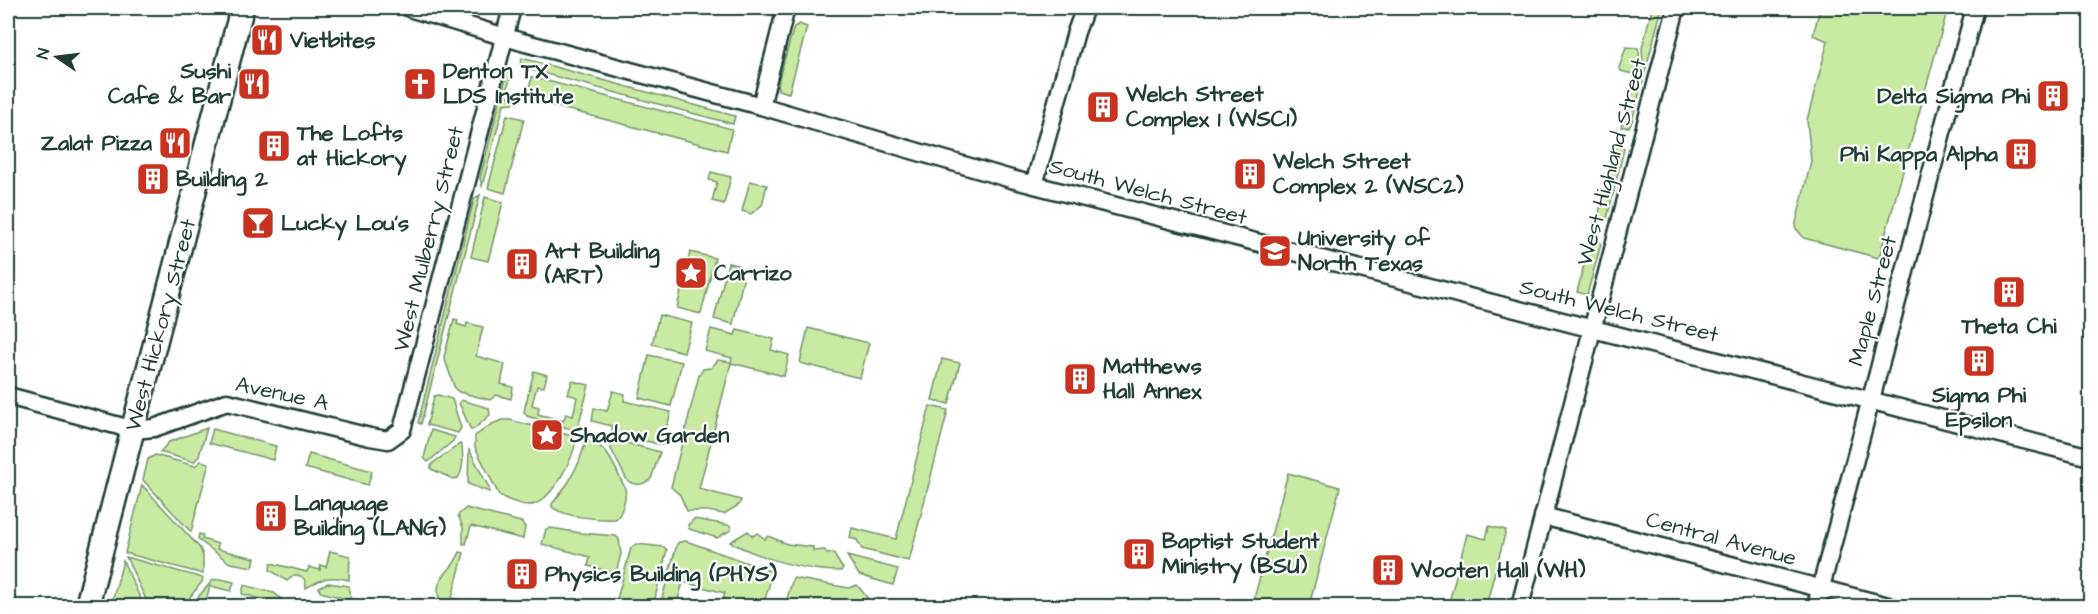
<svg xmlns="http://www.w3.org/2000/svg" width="2098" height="614" viewBox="0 0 2098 614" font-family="'Architects Daughter',sans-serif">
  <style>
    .green { fill: #c9eaa3; stroke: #74946c; stroke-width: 1.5 }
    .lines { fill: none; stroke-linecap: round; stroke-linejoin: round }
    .minor-casing { stroke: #1f3d34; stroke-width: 21 }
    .secondary-casing { stroke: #1f3d34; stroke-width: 27 }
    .minor { stroke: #fff; stroke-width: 16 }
    .secondary { stroke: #fff; stroke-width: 22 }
    .labels { text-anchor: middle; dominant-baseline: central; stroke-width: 4.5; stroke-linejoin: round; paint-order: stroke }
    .poi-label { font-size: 22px; font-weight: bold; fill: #1f3d34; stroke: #fff; text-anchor: start }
    .street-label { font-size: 22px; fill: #1f3d34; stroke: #fff }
  </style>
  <rect width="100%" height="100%" fill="#fff"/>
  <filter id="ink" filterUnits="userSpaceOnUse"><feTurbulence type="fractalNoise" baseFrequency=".0167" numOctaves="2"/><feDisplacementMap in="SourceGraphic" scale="12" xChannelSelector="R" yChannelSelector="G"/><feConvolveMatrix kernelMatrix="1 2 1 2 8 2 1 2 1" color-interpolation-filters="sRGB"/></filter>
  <g filter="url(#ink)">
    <path class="green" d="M 1652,8 L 1662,8 L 1632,121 L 1629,127 L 1621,127 L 1635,76 L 1643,64 L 1642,48 Z
      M 1820,8 L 1948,8 L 1879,258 L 1804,238 L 1795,227 L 1811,161 L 1807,120 L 1828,41 L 1813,35 Z
      M 799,24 L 807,27 L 789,93 L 778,90 L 779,78 L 794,27 Z
      M 1626,47 L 1638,48 C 1641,58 1640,66 1632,74 L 1621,71 L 1619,68 Z
      M 522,58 L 735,116 L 733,124 L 520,67 Z
      M 508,70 L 512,71 L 506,94 L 514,101 L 513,103 L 504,104 L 482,186 L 480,178 Z
      M 532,77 L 732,129 L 727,151 L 526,99 Z
      M 507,115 L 524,119 L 505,193 L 488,188 Z
      M 1617,143 L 1622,145 L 1624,149 L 1607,219 L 1600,222 L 1597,221 Z
      M 711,172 L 731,177 L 724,204 L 712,201 L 717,182 L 709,180 Z
      M 750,181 L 767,185 L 762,205 L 751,214 L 742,211 Z
      M 480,195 L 421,424 L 418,423 L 474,199 Z
      M 485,197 L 503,202 L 488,261 L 471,257 Z
      M 1591,237 L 1599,240 L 1601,244 L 1587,295 L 1577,292 Z
      M 690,252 L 715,258 L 701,314 L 677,308 Z
      M 728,263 L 738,265 L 743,280 L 733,324 L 714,319 Z
      M 659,315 L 692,323 L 684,352 L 652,344 Z
      M 454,319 L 458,320 L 457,324 L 466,327 L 467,323 L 483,327 L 476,356 L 505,364 L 501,384 L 513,387 L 511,399 L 496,395 L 490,400 L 459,392 L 455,389 L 444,357 Z
      M 808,328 L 869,343 L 860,378 L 800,363 Z
      M 711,329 L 735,335 L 737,330 L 774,339 L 771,350 L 789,355 L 784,376 L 731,363 L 699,489 L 741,500 L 739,505 L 724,514 L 708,511 L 687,511 L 680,495 L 671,487 L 699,375 L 703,369 L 711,368 L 718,360 L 731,362 L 732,358 L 705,351 Z
      M 649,355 L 682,362 L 671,406 L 639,398 Z
      M 942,359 L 960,363 L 949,404 L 932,400 Z
      M 534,371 L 547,375 L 544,387 L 537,386 L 532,405 L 539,407 L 538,414 L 563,421 L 566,414 L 573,416 L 577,397 L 568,394 L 572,381 L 589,385 L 578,427 L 574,429 L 568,428 L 527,416 L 524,412 L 525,407 Z
      M 613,391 L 625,394 L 624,401 L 671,412 L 662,445 L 615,433 L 612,431 L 612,426 L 592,421 L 594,408 L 607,411 Z
      M 438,395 L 452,399 L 461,428 L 458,433 L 427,425 L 434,396 Z
      M 461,400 L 489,408 L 490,415 L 474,429 L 471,430 L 459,403 Z
      M 930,406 L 948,410 L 909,561 L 862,549 L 857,540 L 850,538 L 852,528 L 896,539 Z
      M 502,420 L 510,420 L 572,436 L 576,441 C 573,459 553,497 535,504 C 526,508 507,500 499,495 L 475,447 L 475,436 L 492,424 Z
      M 207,428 L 199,456 L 194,462 L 160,452 L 169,442 Z
      M 213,429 L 276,446 L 273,460 L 209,443 Z
      M 431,430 L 455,437 L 453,441 L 428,462 L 424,458 Z
      M 619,441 L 660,452 L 651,479 C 643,485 635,487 627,480 L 611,449 L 611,443 Z
      M 588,442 C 608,443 617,473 625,488 C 627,496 622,514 616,519 C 600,520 564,517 552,507 L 552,504 L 568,483 L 579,462 L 585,444 Z
      M 460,444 L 462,446 C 463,457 464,469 458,478 L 453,479 L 431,469 L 431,466 L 433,463 Z
      M 469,449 L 489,488 L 489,492 L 468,484 Z
      M 309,454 L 372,471 L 368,485 L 305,468 Z
      M 155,455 L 195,466 L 201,461 L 209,463 L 191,532 L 143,480 L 148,459 Z
      M 1288,473 L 1340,487 L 1309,606 L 1252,606 Z
      M 142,485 L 200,548 L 203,556 L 203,574 L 125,553 Z
      M 466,508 L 521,522 L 525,527 L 523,539 L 471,526 L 466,544 L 463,544 L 463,528 L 458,515 Z
      M 694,519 L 728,525 L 731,526 L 731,530 L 717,538 L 689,529 L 688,525 Z
      M 1489,526 L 1506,530 L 1486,606 L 1448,606 L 1467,534 L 1486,539 Z
      M 551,528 L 581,533 L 616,536 L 619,539 L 621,554 L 616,573 L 588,566 L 590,557 L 542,544 L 546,529 Z
      M 748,531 L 753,536 L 757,533 L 765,539 L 768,536 L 787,544 L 813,547 L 813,551 L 825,550 L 827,554 L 833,553 L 843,569 L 841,571 C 804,571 763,559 730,542 Z
      M 199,534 L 203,535 L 202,539 L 218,544 L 217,549 L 255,558 L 253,567 L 230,563 L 200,541 L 198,538 Z
      M 686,541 L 773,572 L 763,606 L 721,606 L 725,593 L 683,582 L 676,606 L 661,602 L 677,544 L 679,542 Z
      M 636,544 L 664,547 L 667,550 L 653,606 L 615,606 L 631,548 Z
      M 330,551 L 350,556 L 349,580 C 329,575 323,578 306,588 C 306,579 303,575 294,575 L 287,581 L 270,570 L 271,563 L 307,572 L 309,567 L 320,570 L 321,565 L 326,567 Z
      M 460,552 L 464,553 L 452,598 L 472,603 L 471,606 L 442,606 C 429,576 451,576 460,552 Z
      M 847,556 L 898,569 L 893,585 L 859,575 Z
      M 126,557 L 203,578 L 202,582 L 183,606 L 181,606 L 176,601 L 168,606 L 149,606 Z
      M 123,561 L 144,606 L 111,606 Z
      M 793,578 L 849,588 L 857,585 L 874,606 L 785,606 Z
      M 221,579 L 234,582 L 231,591 L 210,586 L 205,605 L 209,606 L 190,606 L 213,580 Z
      M 328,583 L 349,586 L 351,600 L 320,592 L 319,587 Z
      M 244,585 L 274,593 L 284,601 L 284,605 L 242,594 Z"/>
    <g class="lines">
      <g class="minor-casing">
        <path id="minor" d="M 409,8 L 522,42 L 761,106 L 1011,179 L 2090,457
          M 761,106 L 786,8
          M 1034,185 L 1076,32 L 1085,8
          M 8,396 L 134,430 L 154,428 L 227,402 L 370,437 L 388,440 L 402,430 L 512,8
          M 1543,516 L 1888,606
          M 1520,606 L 1676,8
          M 1816,606 L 1975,8"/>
      </g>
      <g class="secondary-casing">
        <path id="secondary" d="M 87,606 L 242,8"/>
      </g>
      <use href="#minor" class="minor"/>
      <use href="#secondary" class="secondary"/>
    </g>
  </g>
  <defs>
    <g id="restaurant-square" transform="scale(1.725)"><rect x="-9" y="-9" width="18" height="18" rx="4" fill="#c8321e" stroke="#fff"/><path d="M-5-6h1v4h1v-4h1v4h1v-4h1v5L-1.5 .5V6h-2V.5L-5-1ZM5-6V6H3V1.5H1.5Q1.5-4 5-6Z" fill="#fff"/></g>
    <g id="church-square" transform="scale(1.725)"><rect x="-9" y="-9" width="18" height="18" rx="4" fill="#c8321e" stroke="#fff"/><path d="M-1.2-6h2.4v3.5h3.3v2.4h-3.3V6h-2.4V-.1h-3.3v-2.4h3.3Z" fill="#fff"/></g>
    <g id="building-square" transform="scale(1.725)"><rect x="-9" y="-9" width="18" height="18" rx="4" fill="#c8321e" stroke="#fff"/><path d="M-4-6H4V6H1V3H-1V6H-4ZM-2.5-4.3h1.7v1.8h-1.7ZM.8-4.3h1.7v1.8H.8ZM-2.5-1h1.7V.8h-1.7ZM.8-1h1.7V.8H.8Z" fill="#fff"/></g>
    <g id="bar-square" transform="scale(1.725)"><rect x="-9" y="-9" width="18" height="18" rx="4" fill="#c8321e" stroke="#fff"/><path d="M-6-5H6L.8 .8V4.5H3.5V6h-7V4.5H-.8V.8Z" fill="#fff"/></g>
    <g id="university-square" transform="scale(1.725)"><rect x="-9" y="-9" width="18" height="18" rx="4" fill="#c8321e" stroke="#fff"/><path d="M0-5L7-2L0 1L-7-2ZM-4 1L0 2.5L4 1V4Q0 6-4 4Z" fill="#fff"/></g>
    <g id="sight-square" transform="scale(1.725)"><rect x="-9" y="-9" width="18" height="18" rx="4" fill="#c8321e" stroke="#fff"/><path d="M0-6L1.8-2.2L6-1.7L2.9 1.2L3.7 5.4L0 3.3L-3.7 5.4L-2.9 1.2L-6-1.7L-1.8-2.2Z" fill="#fff"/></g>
  </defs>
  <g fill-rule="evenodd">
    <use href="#restaurant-square" x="267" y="40"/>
    <use href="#restaurant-square" x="254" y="84"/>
    <use href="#church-square" x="420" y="84"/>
    <use href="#building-square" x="2053" y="96"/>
    <use href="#building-square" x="1103" y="107"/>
    <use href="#restaurant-square" x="175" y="143"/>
    <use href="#building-square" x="274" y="146"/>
    <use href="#building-square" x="2021" y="154"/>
    <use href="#building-square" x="1250" y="174"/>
    <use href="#building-square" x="153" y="179"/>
    <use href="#bar-square" x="258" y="223"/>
    <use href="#university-square" x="1275" y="251"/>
    <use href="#building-square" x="522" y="264"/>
    <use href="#sight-square" x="691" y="273"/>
    <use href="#building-square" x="2009" y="292"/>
    <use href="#building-square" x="1979" y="361"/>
    <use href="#building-square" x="1080" y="379"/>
    <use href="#sight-square" x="547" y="435"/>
    <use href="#building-square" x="271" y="516"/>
    <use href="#building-square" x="1139" y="554"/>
    <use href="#building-square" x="1388" y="570"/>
    <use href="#building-square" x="522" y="574"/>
  </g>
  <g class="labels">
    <g class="poi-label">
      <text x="290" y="40">Vietbites</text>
      <text x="231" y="71" text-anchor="end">Sushi<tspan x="231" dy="25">Cafe &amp; Bar</tspan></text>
      <text x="443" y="71">Denton TX<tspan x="443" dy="25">LDS Institute</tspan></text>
      <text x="1126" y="94">Welch Street<tspan x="1126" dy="25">Complex 1 (WSC1)</tspan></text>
      <text x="2030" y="96" text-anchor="end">Delta Sigma Phi</text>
      <text x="297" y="133">The Lofts<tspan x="297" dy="25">at Hickory</tspan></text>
      <text x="152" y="143" text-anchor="end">Zalat Pizza</text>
      <text x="1998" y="154" text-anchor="end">Phi Kappa Alpha</text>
      <text x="1273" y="161">Welch Street<tspan x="1273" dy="25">Complex 2 (WSC2)</tspan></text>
      <text x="176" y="179">Building 2</text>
      <text x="281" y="223">Lucky Lou's</text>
      <text x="1298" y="238">University of<tspan x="1298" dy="25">North Texas</tspan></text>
      <text x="545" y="251">Art Building<tspan x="545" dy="25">(ART)</tspan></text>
      <text x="714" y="273">Carrizo</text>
      <text x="2009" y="326" text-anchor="middle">Theta Chi</text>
      <text x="1103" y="366">Matthews<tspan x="1103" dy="25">Hall Annex</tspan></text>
      <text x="1979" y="395" text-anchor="middle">Sigma Phi<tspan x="1979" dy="25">Epsilon</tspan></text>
      <text x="570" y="435">Shadow Garden</text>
      <text x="294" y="503">Language<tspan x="294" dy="25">Building (LANG)</tspan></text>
      <text x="1162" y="541">Baptist Student<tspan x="1162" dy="25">Ministry (BSU)</tspan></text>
      <text x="1411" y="570">Wooten Hall (WH)</text>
      <text x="545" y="574">Physics Building (PHYS)</text>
    </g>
    <g class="street-label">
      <text transform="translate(1612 162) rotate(-75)">West Highland Street</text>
      <text transform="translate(1148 192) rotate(15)">South Welch Street</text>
      <text transform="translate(429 239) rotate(-76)">West Mulberry Street</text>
      <text transform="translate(1873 301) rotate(-75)">Maple Street</text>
      <text transform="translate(1619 311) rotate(14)">South Welch Street</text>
      <text transform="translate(161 325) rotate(-75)">West Hickory Street</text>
      <text transform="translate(282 394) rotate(12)">Avenue A</text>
      <text transform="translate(1721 539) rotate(15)">Central Avenue</text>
    </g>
  </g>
  <rect width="2098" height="614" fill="none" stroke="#fff" stroke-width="30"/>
  <rect x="15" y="15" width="2068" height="584" fill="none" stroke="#1f3d34" stroke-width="2" filter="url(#ink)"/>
  <g transform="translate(57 57) rotate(284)" stroke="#ffffff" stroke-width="4.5" paint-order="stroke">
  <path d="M0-4.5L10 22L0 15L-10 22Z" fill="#1f3d34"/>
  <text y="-9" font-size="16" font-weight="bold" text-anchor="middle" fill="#1f3d34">N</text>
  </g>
</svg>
